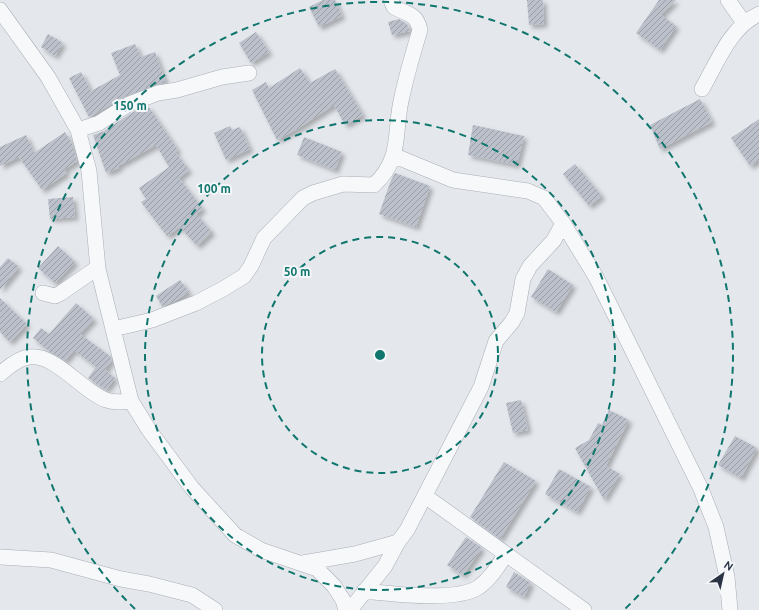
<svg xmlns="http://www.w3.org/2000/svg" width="759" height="610" viewBox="0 0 759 610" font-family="Ubuntu,sans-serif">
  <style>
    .building { fill: url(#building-hatch); filter: url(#shadow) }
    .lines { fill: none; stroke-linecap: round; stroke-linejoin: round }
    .minor-casing { stroke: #a9aeb7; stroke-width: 16 }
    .minor { stroke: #f7f8fa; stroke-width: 15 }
    .ring { fill: none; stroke: #0f766e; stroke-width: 2; stroke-dasharray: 7 5 }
    .centre { fill: #0f766e; stroke: #f4f6f9; stroke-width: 2 }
    .ring-label { font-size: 12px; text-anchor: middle; font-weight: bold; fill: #0f766e; stroke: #f4f6f9; stroke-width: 4; stroke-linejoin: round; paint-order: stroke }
  </style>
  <defs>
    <pattern id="building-hatch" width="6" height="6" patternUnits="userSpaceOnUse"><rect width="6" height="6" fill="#bbc0ca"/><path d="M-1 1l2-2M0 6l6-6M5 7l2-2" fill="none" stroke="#989da6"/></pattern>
    <filter id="shadow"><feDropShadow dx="3.5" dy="3.5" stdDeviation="2" flood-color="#0004"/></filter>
  </defs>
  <rect width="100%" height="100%" fill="#e4e7ec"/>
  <path class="building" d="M 323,0 L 335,0 L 342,16 L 319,27 L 309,7 Z
    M 527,0 L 543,0 L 544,24 L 529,25 Z
    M 659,0 L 676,0 L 661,15 L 676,26 L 660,50 L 636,33 Z
    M 399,19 L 407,24 L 410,31 L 392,35 L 388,22 Z
    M 256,32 L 269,52 L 251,63 L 239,43 Z
    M 48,34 L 63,43 L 55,56 L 41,47 Z
    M 135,44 L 141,57 L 155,52 L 166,83 L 155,85 L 126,96 L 89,117 L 69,78 L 81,72 L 91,91 L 120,75 L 111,53 Z
    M 300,68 L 310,83 L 335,69 L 363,115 L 345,125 L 334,105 L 297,129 L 277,140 L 252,90 L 266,82 L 269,88 Z
    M 700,99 L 712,122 L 660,149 L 650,125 Z
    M 148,106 L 178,150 L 175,152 L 189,170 L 179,178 L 203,209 L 196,214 L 212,232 L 197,246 L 180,227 L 167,236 L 141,202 L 146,199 L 139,188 L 169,167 L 156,145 L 118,166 L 119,168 L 106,173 L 93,135 L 104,131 L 133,112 Z
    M 759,119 L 759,160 L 750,166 L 731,138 Z
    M 473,125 L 524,136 L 517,165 L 468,155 Z
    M 230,126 L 232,130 L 240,127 L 250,149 L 226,160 L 214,133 Z
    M 65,132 L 72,144 L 77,161 L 64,170 L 67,173 L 42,190 L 19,157 L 0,166 L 0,147 L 26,135 L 34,153 Z
    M 304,137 L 342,152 L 335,170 L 297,155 Z
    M 575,164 L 602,196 L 589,206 L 563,174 Z
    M 395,173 L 430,186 L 416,227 L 379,214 L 391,180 Z
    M 73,197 L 75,217 L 50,219 L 48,199 Z
    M 58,246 L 75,262 L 55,283 L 38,268 Z
    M 8,258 L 19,267 L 0,290 L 0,267 Z
    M 548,269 L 573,285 L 556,312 L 531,297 Z
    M 180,280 L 189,292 L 173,302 L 162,306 L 156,296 Z
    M 0,298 L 27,324 L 10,342 L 0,332 Z
    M 76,303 L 94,319 L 80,334 L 110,356 L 112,360 L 105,370 L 115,378 L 106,390 L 88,378 L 96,367 L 74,350 L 65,361 L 50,352 L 33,338 L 41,328 L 49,334 Z
    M 521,400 L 528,430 L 513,433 L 506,403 Z
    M 609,410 L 629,420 L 606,466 L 620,474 L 604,500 L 575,448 L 589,440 L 598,423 L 602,425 Z
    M 735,436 L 757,448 L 741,478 L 718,465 Z
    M 504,462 L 536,481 L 500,539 L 470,517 Z
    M 559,469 L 591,487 L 577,512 L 545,494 Z
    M 466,537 L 482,548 L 463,575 L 447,565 Z
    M 514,572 L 531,583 L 524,597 L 506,587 Z"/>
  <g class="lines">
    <g class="minor-casing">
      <path id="minor" d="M 728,0 L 744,23
        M 0,10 L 48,77 L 78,130 L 89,171 L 98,269 L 131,401 L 149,430 L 192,488 L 235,535 L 261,550 L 317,569 L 334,586 L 343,600 L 346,610
        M 702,89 C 717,63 730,27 759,14
        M 78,130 L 99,123 L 129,104 L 158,93 L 177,90 L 222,77 L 249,73
        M 395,156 L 453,180 L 528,191 L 544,198 L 563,223 L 596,277 L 701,489 L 716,527 L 727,577 L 730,610
        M 43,293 L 55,296 L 61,293 L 97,268
        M 113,329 L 152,320 L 196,303 L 223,289 L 244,276 L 251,266 L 264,238 L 303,198 L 313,193 L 343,184 L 374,185 C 402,159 394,134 401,101 C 406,77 413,53 420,30 C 416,12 407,15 394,7 L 391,0
        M 0,374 C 8,367 19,358 29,357 C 55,353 83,392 106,400 C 115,403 122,402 131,401
        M 425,496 L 584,610
        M 0,557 L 51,560 L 121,579 L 149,584 L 192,595 L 215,610
        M 303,563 L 355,554 L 398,542 L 407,530 L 481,387 L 496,341 L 512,322 L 517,313 L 523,279 L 530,266 L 554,240 L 563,223
        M 364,591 C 391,594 457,602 479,587 C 491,578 498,566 506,554
        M 350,610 L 385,566 L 398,542"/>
    </g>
    <use href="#minor" class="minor"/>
  </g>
  <g class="ring">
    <circle cx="380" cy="355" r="118"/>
    <circle cx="380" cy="355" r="235"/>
    <path d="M135 609A353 353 0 1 1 625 609"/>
  </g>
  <circle cx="380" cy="355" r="6" class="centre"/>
  <g class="ring-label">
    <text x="130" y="110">150 m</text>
    <text x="214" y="193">100 m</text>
    <text x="297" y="276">50 m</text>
  </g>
  <g transform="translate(723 574) rotate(34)" stroke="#f4f6f9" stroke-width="3" paint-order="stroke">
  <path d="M0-3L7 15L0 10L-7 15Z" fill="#2b3445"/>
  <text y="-6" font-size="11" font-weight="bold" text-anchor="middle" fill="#2b3445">N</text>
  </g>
</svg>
